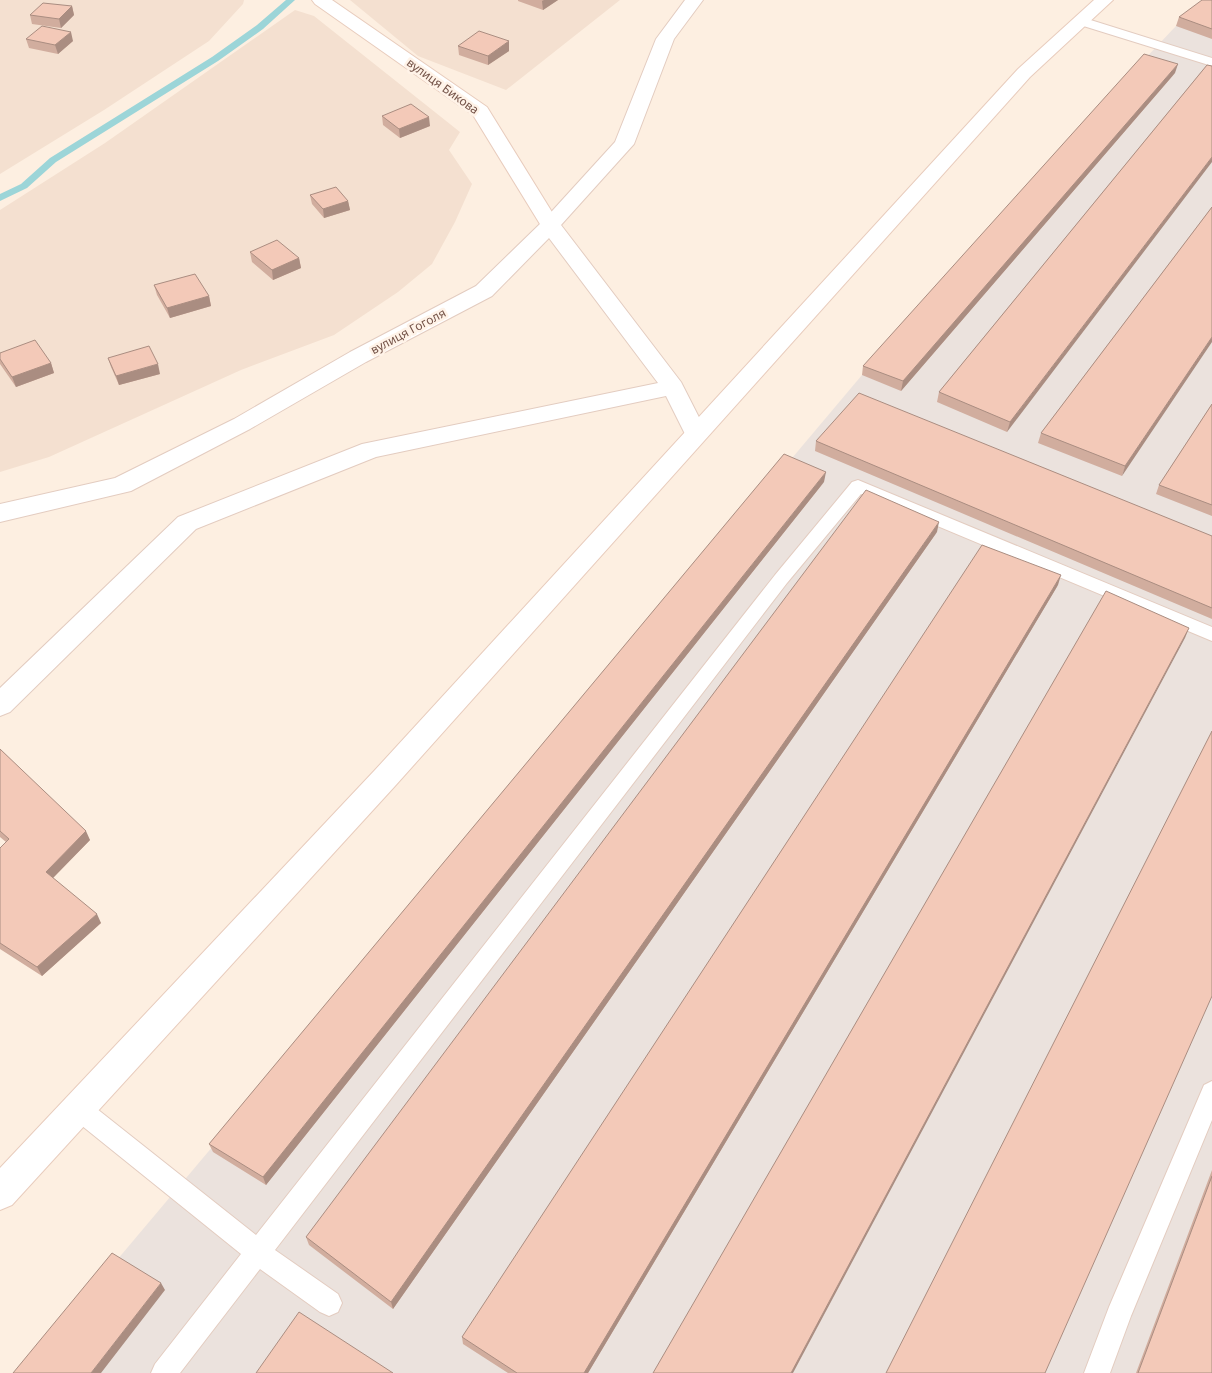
<svg xmlns="http://www.w3.org/2000/svg" width="1212" height="1373" viewBox="0 0 1212 1373" font-family="'Noto Sans',sans-serif">
  <style>
    .residential { fill: #f4e0d0 }
    .industrial { fill: #ebe2dd }
    .lines { fill: none; stroke-linecap: round; stroke-linejoin: round }
    .stream { fill: #9cd5d8; fill-rule: evenodd }
    .lane-casing { stroke: #e3ccc0; stroke-width: 2 }
    .street-casing { stroke: #e3ccc0; stroke-width: 2 }
    .secondary-casing { stroke: #e8ccbd; stroke-width: 2 }
    .lane { fill: #fff; fill-rule: evenodd }
    .street { fill: #fff; fill-rule: evenodd }
    .secondary { fill: #fff; fill-rule: evenodd }
    .wall { fill: #d1ad9e }
    .shaded-wall { fill: #aa8d81 }
    .building { fill: #f3c9b8; stroke: #aa8d81 }
    .labels { text-anchor: middle; dominant-baseline: central; stroke-width: 5; stroke-linejoin: round; paint-order: stroke }
    .far-street-label { font-size: 12px; fill: #745348; stroke: #fff3e8 }
  </style>
  <rect width="100%" height="100%" fill="#fdefe1"/>
  <path class="residential" d="M 0,0 L 244,0 L 243,4 L 209,41 L 104,110 L 0,174 Z
    M 350,0 L 620,0 L 506,90 L 418,56 Z
    M 295,10 L 314,16 L 460,132 L 449,150 L 472,184 L 455,222 L 432,264 L 398,292 L 334,335 L 241,370 L 49,457 L 0,472 L 0,210 L 105,143 Z"/>
  <path class="industrial" d="M 1212,0 L 1212,1373 L 26,1373 L 117,1260 L 862,375 L 1141,63 L 1176,26 Z"/>
  <g class="lines">
    <path class="stream" d="M 286,0 L 295,0 L 263,29 L 218,61 L 56,162 L 27,188 L 0,201 L 0,194 L 21,184 L 50,158 L 212,57 L 257,25 Z"/>
    <g class="lane-casing">
      <path id="lane" d="M 1081,17 L 1212,58 L 1212,66 L 1077,24 L 1075,21 Z
        M 858,480 L 1212,627 L 1212,641 L 861,494 L 787,583 L 275,1250 L 338,1294 L 342,1303 L 338,1312 L 329,1316 L 320,1312 L 260,1269 L 180,1373 L 151,1373 L 155,1364 L 241,1254 L 71,1117 L 67,1109 L 71,1101 L 79,1098 L 87,1101 L 256,1235 L 775,575 L 852,482 Z
        M 1212,1081 L 1212,1120 L 1131,1316 L 1110,1373 L 1084,1373 L 1109,1307 L 1201,1092 L 1204,1085 Z"/>
    </g>
    <g class="street-casing">
      <path id="street" d="M 685,0 L 703,0 L 674,39 L 634,144 L 561,225 L 681,382 L 708,435 L 704,440 L 696,443 L 688,440 L 666,396 L 376,457 L 196,529 L 10,712 L 0,716 L 0,688 L 178,517 L 362,444 L 658,383 L 549,238 L 492,296 L 366,362 L 250,429 L 131,491 L 0,522 L 0,504 L 115,478 L 234,419 L 350,352 L 476,286 L 543,221 L 615,142 L 656,39 Z"/>
    </g>
    <g class="secondary-casing">
      <path id="secondary" d="M 312,0 L 332,0 L 487,107 L 560,225 L 557,229 L 550,231 L 543,229 L 473,115 L 315,4 Z
        M 1094,0 L 1113,0 L 1030,77 L 395,786 L 12,1205 L 0,1210 L 0,1168 L 375,770 L 1018,69 Z"/>
    </g>
    <use href="#lane" class="lane"/>
    <use href="#street" class="street"/>
    <use href="#secondary" class="secondary"/>
  </g>
  <path class="wall" d="M 518,0 L 558,0 L 543,10 L 518,1 Z
    M 1212,0 L 1212,39 L 1176,26 L 1179,17 Z
    M 72,6 L 74,15 L 61,28 L 32,24 L 30,15 Z
    M 26,39 L 73,41 L 58,54 L 29,48 Z
    M 458,46 L 509,51 L 488,65 L 459,55 Z
    M 1207,65 L 1007,432 L 937,402 L 939,392 Z
    M 1175,73 L 901,391 L 862,375 L 863,366 Z
    M 382,116 L 430,126 L 400,138 L 383,125 Z
    M 310,195 L 348,201 L 350,210 L 324,218 L 312,204 Z
    M 1212,207 L 1122,476 L 1038,443 L 1041,433 Z
    M 250,252 L 299,258 L 301,268 L 273,280 L 252,262 Z
    M 154,285 L 209,296 L 211,306 L 170,318 L 157,295 Z
    M 0,353 L 51,363 L 54,373 L 16,387 L 0,364 Z
    M 108,358 L 160,374 L 119,385 L 111,367 Z
    M 1212,404 L 1212,516 L 1156,494 L 1159,485 Z
    M 816,441 L 1212,536 L 1212,619 L 815,451 Z
    M 824,482 L 266,1185 L 213,1152 L 209,1144 Z
    M 937,532 L 393,1309 L 309,1245 L 306,1237 Z
    M 1058,585 L 588,1373 L 508,1373 L 463,1344 L 462,1337 Z
    M 0,749 L 90,840 L 53,878 L 101,923 L 42,976 L 0,949 L 0,848 L 6,842 L 0,837 Z
    M 1212,1170 L 1212,1373 L 1136,1373 Z"/>
  <path class="shaded-wall" d="M 544,0 L 558,0 L 543,10 L 542,1 Z
    M 72,6 L 74,15 L 61,28 L 59,19 Z
    M 71,32 L 73,41 L 58,54 L 55,45 Z
    M 509,41 L 509,51 L 488,65 L 488,56 Z
    M 1178,64 L 1175,73 L 901,391 L 903,381 Z
    M 429,117 L 430,126 L 400,138 L 399,129 Z
    M 1212,157 L 1212,162 L 1007,432 L 1010,422 Z
    M 348,201 L 350,210 L 324,218 L 323,209 Z
    M 299,258 L 301,268 L 273,280 L 272,270 Z
    M 209,296 L 211,306 L 170,318 L 167,308 Z
    M 1212,337 L 1212,342 L 1122,476 L 1125,466 Z
    M 51,363 L 54,373 L 16,387 L 12,377 Z
    M 158,364 L 160,374 L 119,385 L 116,376 Z
    M 826,472 L 824,482 L 266,1185 L 263,1177 Z
    M 939,522 L 937,532 L 393,1309 L 391,1302 Z
    M 1061,575 L 1058,585 L 588,1373 L 584,1373 Z
    M 1189,628 L 1185,638 L 793,1373 L 791,1373 Z
    M 86,831 L 90,840 L 50,881 L 46,872 Z
    M 97,914 L 101,923 L 42,976 L 37,967 Z
    M 161,1283 L 165,1290 L 101,1373 L 91,1373 Z"/>
  <path class="building" d="M 1202,0 L 1212,0 L 1212,29 L 1179,17 Z
    M 43,3 L 72,6 L 59,19 L 30,15 Z
    M 42,26 L 71,32 L 55,45 L 26,39 Z
    M 479,31 L 509,41 L 488,56 L 458,46 Z
    M 1144,54 L 1178,64 L 903,381 L 863,366 Z
    M 1207,65 L 1212,66 L 1212,157 L 1010,422 L 939,392 Z
    M 411,104 L 429,117 L 399,129 L 382,116 Z
    M 336,187 L 348,201 L 323,209 L 310,195 Z
    M 1212,207 L 1212,337 L 1125,466 L 1041,433 Z
    M 277,240 L 299,258 L 272,270 L 250,252 Z
    M 195,274 L 209,296 L 167,308 L 154,285 Z
    M 35,340 L 51,363 L 12,377 L 0,359 L 0,353 Z
    M 149,346 L 158,364 L 116,376 L 108,358 Z
    M 859,393 L 1212,536 L 1212,608 L 816,441 Z
    M 1212,404 L 1212,505 L 1159,485 Z
    M 784,454 L 826,472 L 263,1177 L 209,1144 Z
    M 866,490 L 939,522 L 391,1302 L 306,1237 Z
    M 982,545 L 1061,575 L 584,1373 L 517,1373 L 462,1337 Z
    M 1106,591 L 1189,628 L 791,1373 L 653,1373 Z
    M 1212,731 L 1212,996 L 1045,1373 L 886,1373 Z
    M 0,749 L 86,831 L 46,872 L 97,914 L 37,967 L 0,943 L 0,848 L 9,839 L 0,831 Z
    M 1212,1176 L 1212,1373 L 1138,1373 Z
    M 112,1253 L 161,1283 L 91,1373 L 13,1373 Z
    M 299,1312 L 393,1373 L 256,1373 Z"/>
  <g class="labels">
    <g class="far-street-label">
      <text transform="translate(443 86) rotate(36)">вулиця Бикова</text>
      <text transform="translate(408 331) rotate(-28)">вулиця Гоголя</text>
    </g>
  </g>
</svg>
